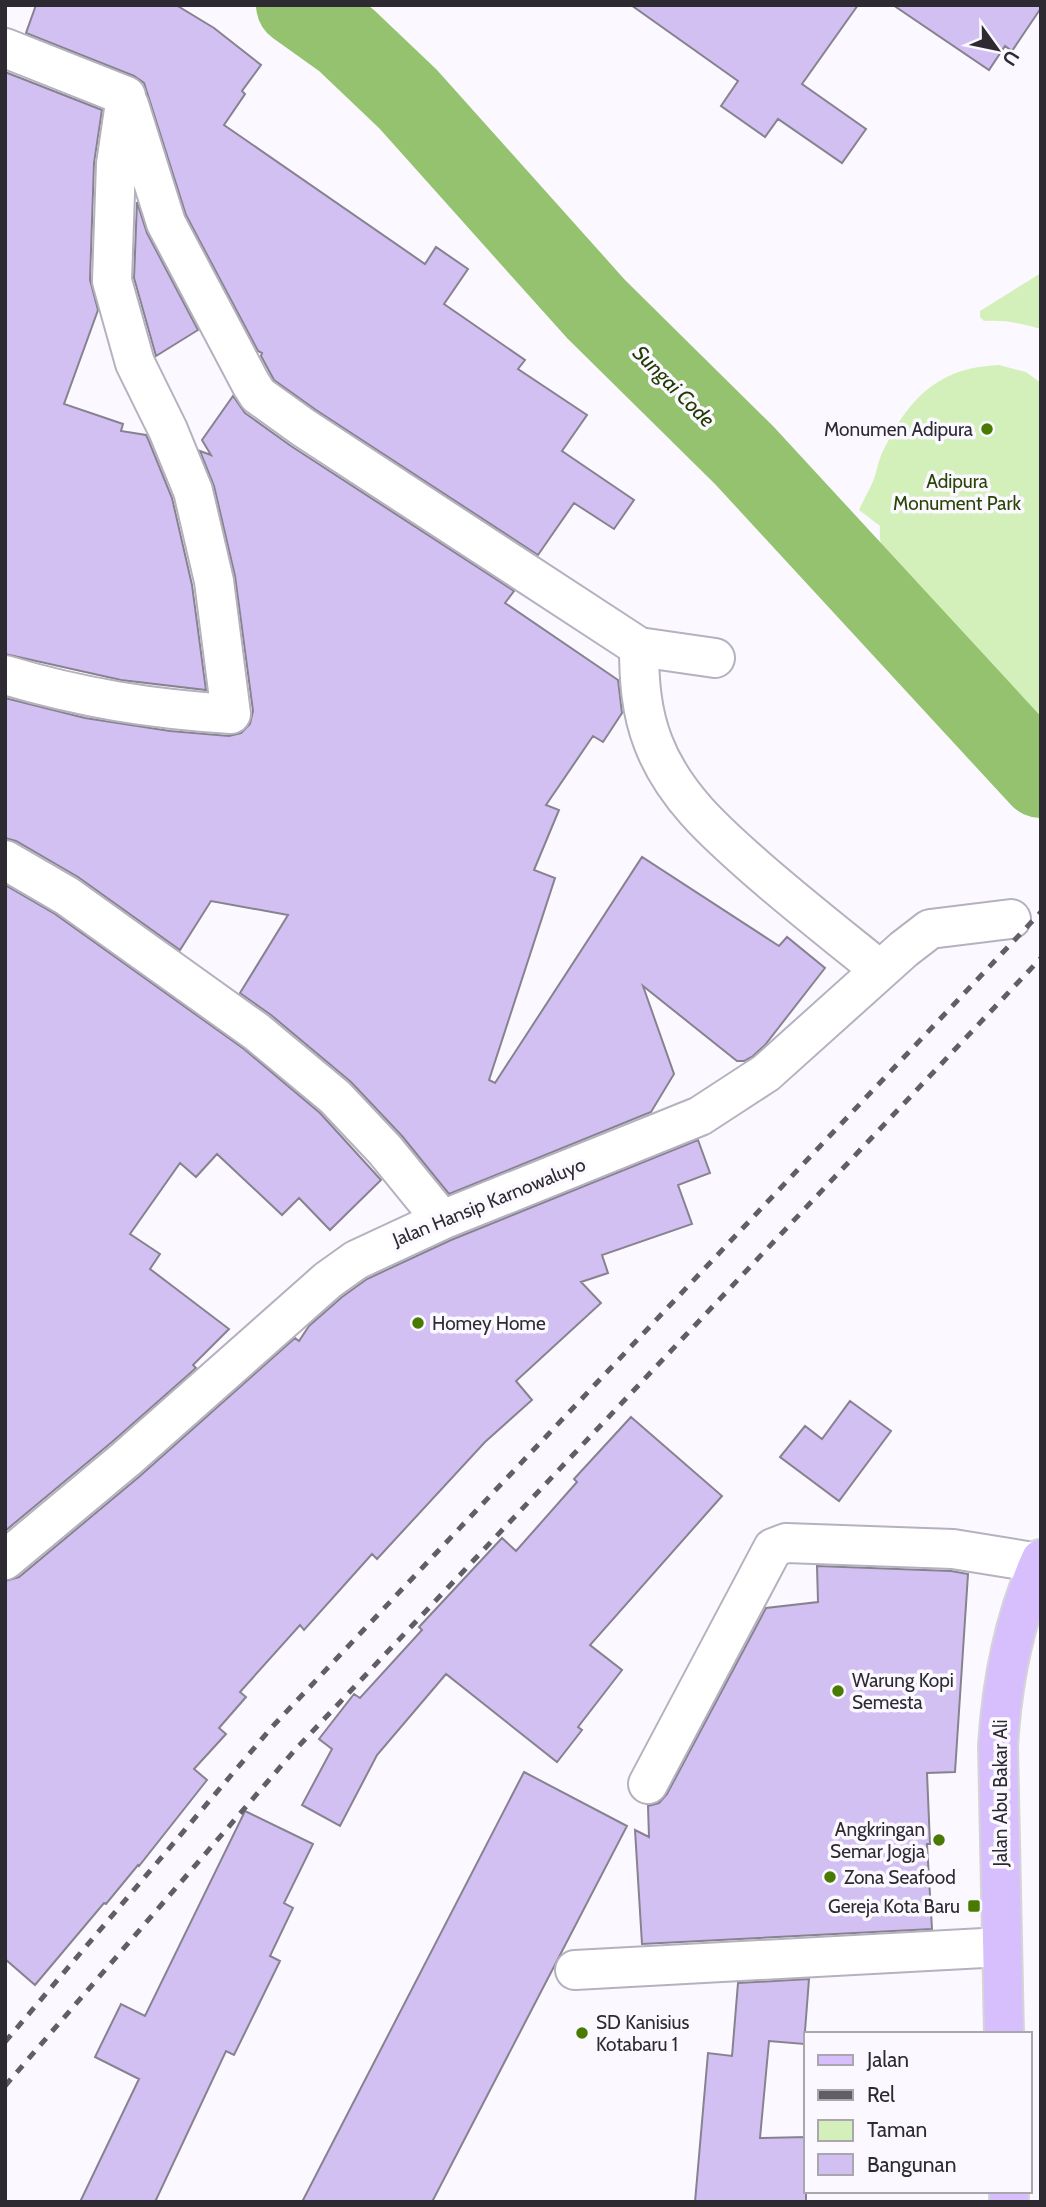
<svg xmlns="http://www.w3.org/2000/svg" width="1046" height="2207" viewBox="0 0 1046 2207" font-family="Cabin,sans-serif">
  <style>
    .green { fill: #d3f0bb }
    .lines { fill: none; stroke-linecap: round; stroke-linejoin: round }
    .river { stroke: #95c26e; stroke-width: 82 }
    .building { fill: #d3c0f3; stroke: #87828f; stroke-width: 2 }
    .minor-casing { stroke: #b5b1be; stroke-width: 42 }
    .major-casing { stroke: #d5d5d6; stroke-width: 42 }
    .minor { stroke: #fff; stroke-width: 38 }
    .major { stroke: #d7befc; stroke-width: 38 }
    .rail { stroke: #615f65; stroke-width: 5; stroke-dasharray: 9 9; stroke-linecap: butt }
    .poi-dot { fill: #497a01; stroke: #fbf9ff; stroke-width: 2.5 }
    .labels { text-anchor: middle; dominant-baseline: central; stroke-width: 7; stroke-linejoin: round; paint-order: stroke }
    .poi-label { font-size: 19px; fill: #2d2b31; stroke: #fbf9ff; text-anchor: start }
    .park-label { font-size: 19px; fill: #284406; stroke: #fbf9ff }
    .street-label { font-size: 19px; fill: #2d2b31; stroke: #fbf9ff }
    .water-label { font-size: 21px; font-style: italic; fill: #213c00; stroke: #fbf9ff }
  </style>
  <rect width="100%" height="100%" fill="#fbf9ff"/>
  <path class="green" d="M 1041,273 L 1041,329 C 1021,323 1005,320 984,321 L 980,317 L 980,311 Z
    M 999,365 L 1026,372 L 1041,383 L 1041,722 L 888,561 C 881,549 879,540 880,526 L 859,510 C 864,499 871,487 875,476 C 878,465 880,455 886,445 C 911,395 942,367 999,365 Z"/>
  <g class="lines">
    <path class="river" d="M 297,5 L 346,40 L 408,99 L 596,309 L 744,455 L 1041,777"/>
  </g>
  <path class="building" d="M 36,5 L 176,5 L 214,28 L 261,65 L 242,91 L 245,94 L 224,125 L 425,264 L 436,247 L 468,269 L 444,304 L 525,360 L 518,369 L 587,415 L 562,451 L 634,500 L 614,529 L 574,503 L 538,555 L 316,410 L 274,380 L 261,356 L 262,353 L 258,351 L 186,215 L 144,83 L 134,76 L 26,33 Z
    M 631,5 L 858,5 L 802,84 L 866,129 L 842,163 L 778,119 L 765,137 L 721,106 L 738,81 Z
    M 893,5 L 1041,5 L 1041,8 L 1012,51 L 1005,46 L 989,70 Z
    M 5,72 L 102,110 L 94,163 L 90,280 L 98,310 L 64,404 L 123,424 L 121,431 L 146,435 L 148,439 L 172,498 L 192,585 L 206,690 L 121,680 L 5,654 Z
    M 137,202 L 147,233 L 198,330 L 156,356 L 134,278 Z
    M 233,396 L 245,413 L 291,446 L 514,591 L 505,603 L 618,680 L 622,713 L 603,742 L 593,736 L 546,805 L 559,810 L 534,870 L 555,878 L 489,1080 L 495,1083 L 642,857 L 779,946 L 787,937 L 825,968 L 765,1045 L 753,1056 L 744,1061 L 737,1061 L 643,986 L 674,1074 L 651,1112 L 449,1194 L 402,1136 L 351,1082 L 271,1015 L 240,993 L 288,915 L 211,901 L 180,950 L 78,877 L 16,841 L 5,838 L 5,698 L 85,718 L 170,731 L 229,736 L 241,733 L 250,724 L 253,711 L 235,576 L 214,486 L 200,451 L 211,455 L 202,440 Z
    M 5,885 L 55,914 L 244,1049 L 320,1113 L 381,1180 L 330,1230 L 299,1198 L 282,1215 L 217,1154 L 196,1177 L 180,1163 L 130,1234 L 160,1254 L 150,1269 L 229,1329 L 193,1365 L 196,1368 L 112,1442 L 5,1531 Z
    M 698,1140 L 710,1173 L 678,1185 L 692,1224 L 602,1255 L 608,1273 L 581,1282 L 601,1303 L 516,1381 L 532,1400 L 485,1442 L 377,1559 L 372,1554 L 304,1630 L 300,1625 L 240,1692 L 246,1697 L 219,1728 L 226,1734 L 194,1769 L 207,1780 L 139,1866 L 138,1865 L 106,1904 L 104,1903 L 35,1985 L 5,1959 L 5,1581 L 19,1577 L 140,1476 L 295,1338 L 299,1341 L 309,1326 L 342,1297 L 367,1279 L 451,1240 Z
    M 850,1401 L 891,1431 L 839,1501 L 780,1457 L 805,1426 L 822,1439 Z
    M 631,1417 L 722,1496 L 590,1645 L 622,1670 L 578,1727 L 582,1730 L 557,1762 L 446,1674 L 377,1755 L 340,1826 L 302,1805 L 332,1749 L 319,1739 L 354,1694 L 360,1698 L 422,1630 L 419,1627 L 502,1538 L 516,1551 L 577,1482 L 574,1479 Z
    M 817,1566 L 951,1571 L 968,1574 L 955,1772 L 927,1773 L 930,1844 L 927,1844 L 932,1929 L 642,1944 L 635,1830 L 649,1837 L 648,1806 L 659,1803 L 667,1794 L 766,1608 L 818,1602 Z
    M 524,1772 L 627,1826 L 560,1955 L 432,2202 L 302,2202 Z
    M 245,1811 L 313,1844 L 284,1903 L 293,1908 L 270,1956 L 280,1961 L 234,2055 L 226,2051 L 155,2202 L 80,2202 L 139,2079 L 95,2057 L 121,2004 L 145,2016 Z
    M 809,1979 L 804,2044 L 769,2041 L 760,2138 L 806,2137 L 806,2202 L 695,2202 L 708,2053 L 732,2056 L 738,1983 Z"/>
  <g class="lines">
    <g class="minor-casing">
      <path id="minor" d="M 5,48 L 126,96
        M 129,105 L 166,223 L 251,384 L 258,395 L 304,428 L 639,647
        M 715,658 L 639,647 C 639,679 641,711 653,742 C 673,795 715,832 756,868 C 796,903 838,936 880,970
        M 5,675 C 82,698 151,709 231,714 L 214,581 L 193,491 L 168,430 L 135,363 L 112,281 L 116,164 L 126,96
        M 5,860 L 67,896 L 257,1032 L 335,1097 L 385,1150 L 442,1220
        M 5,1560 L 126,1459 L 328,1280 L 356,1260 L 442,1220 L 700,1116 L 766,1073 L 904,949 L 930,929 L 1011,919
        M 648,1784 L 773,1548 L 786,1543 L 953,1549 L 1039,1563
        M 575,1970 L 1002,1947"/>
    </g>
    <g class="major-casing">
      <path id="major" d="M 1004,2034 L 998,1746 C 1002,1681 1014,1618 1041,1559
        M 1009,2191 L 1009,2202"/>
    </g>
    <use href="#minor" class="minor"/>
    <use href="#major" class="major"/>
    <path class="rail" d="M 5,2042 L 272,1727 L 1041,912
      M 5,2086 L 294,1751 L 1041,958"/>
  </g>
  <g class="poi-dot">
    <circle cx="987" cy="429" r="7"/>
    <circle cx="418" cy="1323" r="7"/>
    <circle cx="838" cy="1691" r="7"/>
    <circle cx="939" cy="1840" r="7"/>
    <circle cx="830" cy="1877" r="7"/>
    <rect x="967" y="1899" width="14" height="14" rx="3.5"/>
    <circle cx="582" cy="2033" r="7"/>
  </g>
  <g class="labels">
    <g class="poi-label">
      <text x="973" y="429" text-anchor="end">Monumen Adipura</text>
      <text x="432" y="1323">Homey Home</text>
      <text x="852" y="1680">Warung Kopi<tspan x="852" dy="22">Semesta</tspan></text>
      <text x="925" y="1829" text-anchor="end">Angkringan<tspan x="925" dy="22">Semar Jogja</tspan></text>
      <text x="844" y="1877">Zona Seafood</text>
      <text x="960" y="1906" text-anchor="end">Gereja Kota Baru</text>
      <text x="596" y="2022">SD Kanisius<tspan x="596" dy="22">Kotabaru 1</tspan></text>
    </g>
    <g class="park-label">
      <text x="957" y="481">Adipura<tspan x="957" dy="22">Monument Park</tspan></text>
    </g>
    <g class="street-label">
      <text transform="translate(489 1202) rotate(-22)">Jalan Hansip Karnowaluyo</text>
      <text transform="translate(1000 1793) rotate(-90)">Jalan Abu Bakar Ali</text>
    </g>
    <g class="water-label">
      <text transform="translate(674 386) rotate(45)">Sungai Code</text>
    </g>
  </g>
  <rect width="1046" height="2207" fill="none" stroke="#2d2b31" stroke-width="14"/>
  <rect x="804" y="2032" width="228" height="161" fill="#fbf9ff" stroke="#a9a7ad" stroke-width="2"/>
  <rect x="818" y="2055" width="35" height="10" fill="#d7befc" stroke="#a9a7ad" stroke-width="2"/>
  <text x="867" y="2067" font-size="21" fill="#2d2b31">Jalan</text>
  <rect x="818" y="2090" width="35" height="10" fill="#615f65" stroke="#a9a7ad" stroke-width="2"/>
  <text x="867" y="2102" font-size="21" fill="#2d2b31">Rel</text>
  <rect x="818" y="2120" width="35" height="21" fill="#d3f0bb" stroke="#a9a7ad" stroke-width="2"/>
  <text x="867" y="2137" font-size="21" fill="#2d2b31">Taman</text>
  <rect x="818" y="2154" width="35" height="21" fill="#d3c0f3" stroke="#a9a7ad" stroke-width="2"/>
  <text x="867" y="2172" font-size="21" fill="#2d2b31">Bangunan</text>
  <g transform="translate(997 49) rotate(123)" stroke="#fbf9ff" stroke-width="5" paint-order="stroke">
  <path d="M0-5L12 26L0 18L-12 26Z" fill="#2d2b31"/>
  <text y="-10" font-size="19" font-weight="bold" text-anchor="middle" fill="#2d2b31">U</text>
  </g>
</svg>
